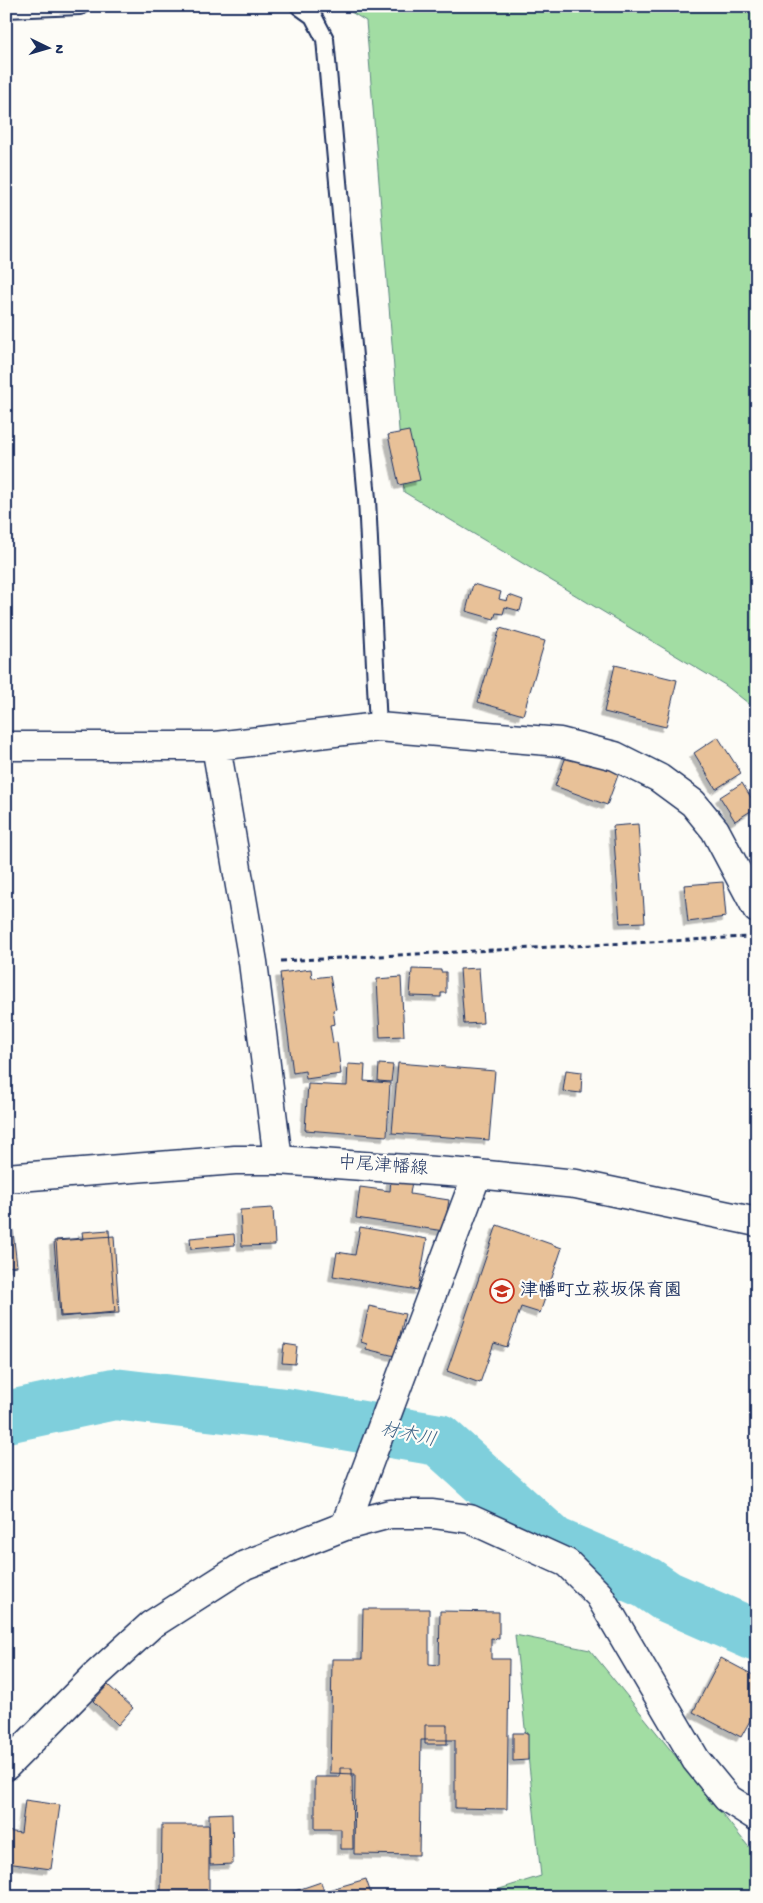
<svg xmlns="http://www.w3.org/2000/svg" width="763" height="1903" viewBox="0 0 763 1903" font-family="'Gochi Hand','Klee One',sans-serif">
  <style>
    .green { fill: #a2dda3; stroke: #5e8680 }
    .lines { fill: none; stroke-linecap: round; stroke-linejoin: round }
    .river { stroke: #7fcfdc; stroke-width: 52 }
    .building { fill: #e8c198; stroke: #1b2f5e; filter: url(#shadow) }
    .service-casing { stroke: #1b2f5e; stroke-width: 20 }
    .minor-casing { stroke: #1b2f5e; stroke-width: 31 }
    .secondary-casing { stroke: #1b2f5e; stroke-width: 31 }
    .path { stroke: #1b2f5e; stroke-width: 3; stroke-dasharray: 5 4; stroke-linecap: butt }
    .service { stroke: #fdfcf7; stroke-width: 16 }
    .minor { stroke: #fdfcf7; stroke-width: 28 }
    .secondary { stroke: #fdfcf7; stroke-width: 28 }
    .labels { text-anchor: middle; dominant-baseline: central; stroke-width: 4.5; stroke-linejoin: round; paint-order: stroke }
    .street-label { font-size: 18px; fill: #1b2f5e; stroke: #fdfcf7 }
    .poi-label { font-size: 18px; font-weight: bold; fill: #1b2f5e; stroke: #fdfcf7; text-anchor: start }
    .water-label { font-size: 19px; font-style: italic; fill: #395f84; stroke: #fdfcf7 }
  </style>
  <defs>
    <filter id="shadow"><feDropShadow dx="-4.5" dy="4.5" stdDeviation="0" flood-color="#0004"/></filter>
  </defs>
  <rect width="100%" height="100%" fill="#fdfcf7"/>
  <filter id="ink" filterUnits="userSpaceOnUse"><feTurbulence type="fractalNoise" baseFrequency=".02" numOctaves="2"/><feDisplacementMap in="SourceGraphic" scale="10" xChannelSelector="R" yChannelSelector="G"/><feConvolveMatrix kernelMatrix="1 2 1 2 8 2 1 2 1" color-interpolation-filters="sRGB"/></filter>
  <g filter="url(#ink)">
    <path class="green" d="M 341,6 L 757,6 L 757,710 L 725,685 L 404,492 L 366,21 Z
      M 515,1635 L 590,1650 L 748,1846 L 757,1849 L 757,1897 L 474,1897 L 541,1876 Z"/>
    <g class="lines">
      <path class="river" d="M 6,1417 L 114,1394 L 285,1414 L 439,1440 L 554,1543 L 647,1583 L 666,1596 L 757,1636"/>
    </g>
    <path class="building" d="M 409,431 L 420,480 L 399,485 L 388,435 Z
      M 473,584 L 501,592 L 499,599 L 507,601 L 509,595 L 523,600 L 520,611 L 505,607 L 503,614 L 496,613 L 494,619 L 466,611 Z
      M 500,628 L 545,641 L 523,715 L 478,702 Z
      M 615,665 L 677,680 L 666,727 L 604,712 Z
      M 718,737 L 741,773 L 716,789 L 694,753 Z
      M 567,754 L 621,767 L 607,805 L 555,786 Z
      M 742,783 L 757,807 L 735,821 L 720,797 Z
      M 638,824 L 645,922 L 620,923 L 613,826 Z
      M 723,882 L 726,917 L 688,922 L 684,885 Z
      M 479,968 L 483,1023 L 464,1024 L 460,969 Z
      M 311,969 L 312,978 L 330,976 L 336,1009 L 333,1010 L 335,1024 L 330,1025 L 333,1043 L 337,1042 L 341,1074 L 306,1079 L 305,1071 L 293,1073 L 280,973 Z
      M 412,969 L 441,970 L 441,972 L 446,972 L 446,993 L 441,993 L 441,997 L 410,996 Z
      M 401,977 L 404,1036 L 380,1037 L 377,979 Z
      M 398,1063 L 495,1071 L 489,1140 L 392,1133 Z
      M 348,1064 L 365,1065 L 364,1081 L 390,1083 L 387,1136 L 305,1130 L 308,1084 L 347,1086 Z
      M 379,1064 L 393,1065 L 391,1082 L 378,1081 Z
      M 566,1070 L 582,1072 L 581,1093 L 563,1091 Z
      M 391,1179 L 412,1181 L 410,1194 L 449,1200 L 444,1231 L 356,1218 L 360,1187 L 390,1191 Z
      M 273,1208 L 275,1245 L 242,1246 L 240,1210 Z
      M 6,1223 L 12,1223 L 17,1266 L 6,1267 Z
      M 497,1225 L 562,1248 L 540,1313 L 521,1307 L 507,1347 L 494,1343 L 480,1383 L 447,1371 Z
      M 360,1227 L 427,1239 L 418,1290 L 333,1276 L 337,1252 L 355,1255 Z
      M 109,1230 L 115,1312 L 60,1317 L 54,1241 L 83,1239 L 82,1232 Z
      M 234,1234 L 235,1245 L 191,1249 L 190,1238 Z
      M 114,1236 L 119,1313 L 61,1316 L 56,1240 Z
      M 369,1306 L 405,1314 L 395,1356 L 366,1349 L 367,1344 L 361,1342 Z
      M 284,1344 L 297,1346 L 295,1364 L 282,1363 Z
      M 363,1609 L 429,1609 L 429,1664 L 439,1665 L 440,1611 L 499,1612 L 499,1639 L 491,1638 L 491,1659 L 509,1659 L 507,1809 L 455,1808 L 455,1740 L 421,1740 L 419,1855 L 354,1854 L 355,1774 L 330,1773 L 332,1659 L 362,1659 Z
      M 721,1658 L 757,1677 L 757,1708 L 741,1737 L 693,1712 Z
      M 108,1685 L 133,1708 L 118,1725 L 93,1701 Z
      M 425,1725 L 447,1725 L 447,1744 L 425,1744 Z
      M 513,1733 L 528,1733 L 528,1760 L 513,1761 Z
      M 340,1768 L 352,1768 L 353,1849 L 341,1849 L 341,1829 L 315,1829 L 315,1777 L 340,1777 Z
      M 25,1800 L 60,1805 L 51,1869 L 6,1863 L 6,1831 L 21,1833 Z
      M 232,1813 L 233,1864 L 210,1865 L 209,1814 Z
      M 162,1825 L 209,1825 L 209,1892 L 161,1892 Z
      M 366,1879 L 372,1897 L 330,1897 L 328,1890 Z
      M 321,1882 L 326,1897 L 287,1897 L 286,1894 Z"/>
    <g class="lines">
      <g class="service-casing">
        <path id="service" d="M 299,6 L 313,16 L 325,39 L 367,499 L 378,727
          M 6,9 L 80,6"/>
      </g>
      <g class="minor-casing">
        <path id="minor" d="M 6,746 L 216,746 L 378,727 L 560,742 L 615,756 L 659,778 L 693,803 L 715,830 L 757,909
          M 216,746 L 253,962 L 278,1160
          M 345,1526 L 477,1174
          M 6,1766 L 96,1675 L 151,1625 L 245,1565 L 345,1526 L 390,1514 L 433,1514 L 470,1519 L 567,1563 L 599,1595 L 696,1760 L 727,1798 L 757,1817"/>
      </g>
      <g class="secondary-casing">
        <path id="secondary" d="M 6,1178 L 235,1160 L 278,1160 L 477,1174 L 576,1184 L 757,1222"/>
      </g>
      <path class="path" d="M 281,961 L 747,937"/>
      <use href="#service" class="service"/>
      <use href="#minor" class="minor"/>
      <use href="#secondary" class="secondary"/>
    </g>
  </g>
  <defs>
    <g id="school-ring" transform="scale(1.25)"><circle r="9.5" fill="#fdfcf7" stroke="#c8321e" stroke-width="1.5"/><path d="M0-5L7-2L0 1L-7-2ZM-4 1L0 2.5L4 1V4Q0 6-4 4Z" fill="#c8321e"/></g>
  </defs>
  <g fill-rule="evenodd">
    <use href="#school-ring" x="502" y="1291"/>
  </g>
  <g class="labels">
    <g class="street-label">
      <text transform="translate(383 1167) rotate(4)">中尾津幡線</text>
    </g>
    <g class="poi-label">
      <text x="520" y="1291">津幡町立萩坂保育園</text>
    </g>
    <g class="water-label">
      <text transform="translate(408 1436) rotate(12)">材木川</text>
    </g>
  </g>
  <rect width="763" height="1903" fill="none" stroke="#fdfcf7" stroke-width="25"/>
  <rect x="12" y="12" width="738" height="1878" fill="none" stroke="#1b2f5e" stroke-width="2" filter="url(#ink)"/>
  <g transform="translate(48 48) rotate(95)" stroke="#fdfcf7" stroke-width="4" paint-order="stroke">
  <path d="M0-4L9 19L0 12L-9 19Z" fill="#1b2f5e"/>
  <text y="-8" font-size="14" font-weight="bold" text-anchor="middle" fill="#1b2f5e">N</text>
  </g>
</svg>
